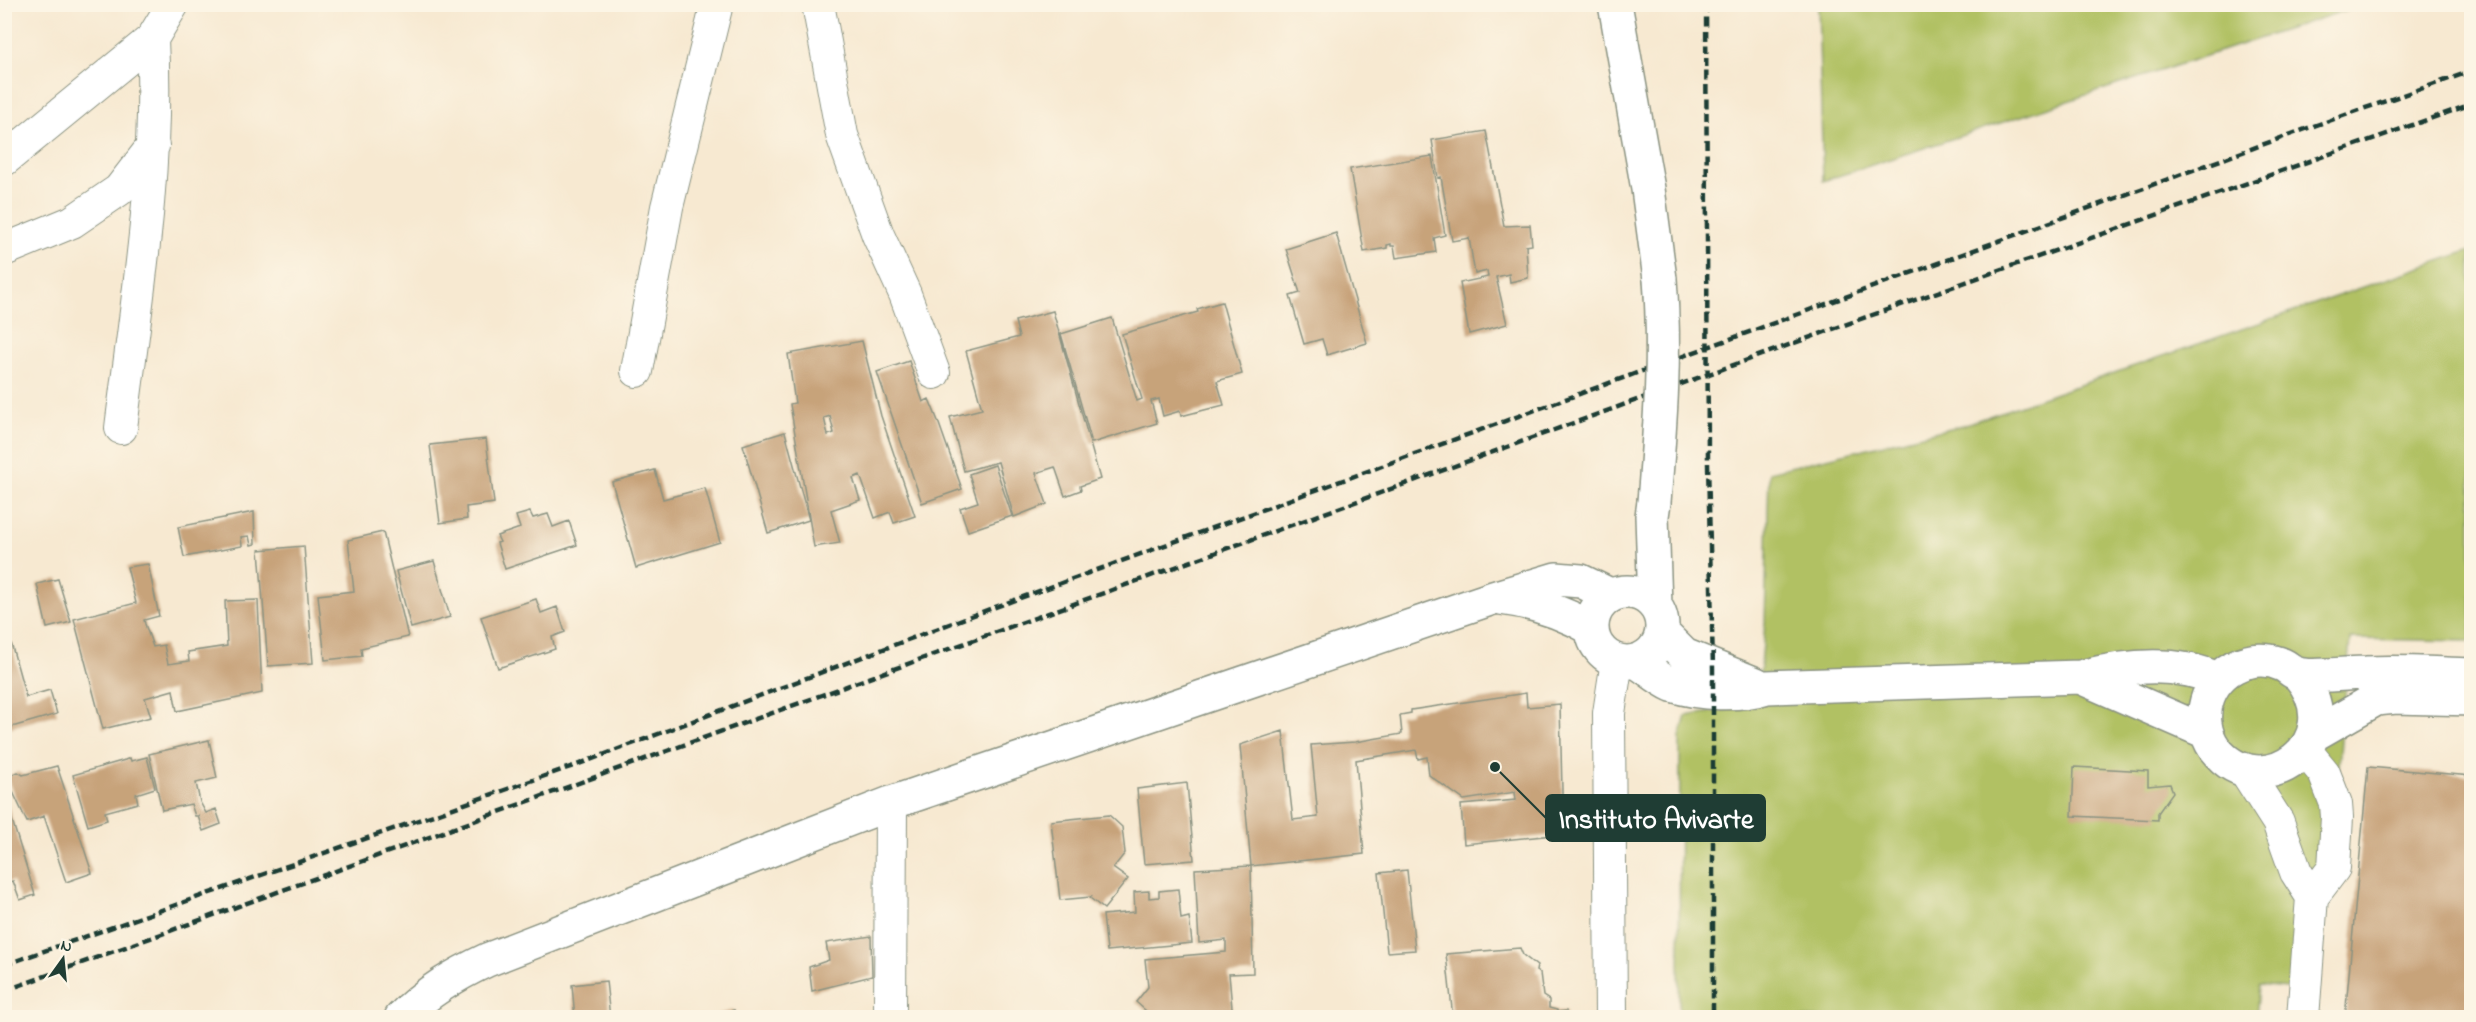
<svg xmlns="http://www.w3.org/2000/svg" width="2476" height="1022" viewBox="0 0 2476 1022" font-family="'Indie Flower',sans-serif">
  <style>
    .green { fill: #b1c164; stroke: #687f4c; stroke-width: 1.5 }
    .building { fill: #c7a37a; fill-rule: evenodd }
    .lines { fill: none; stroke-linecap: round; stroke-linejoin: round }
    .street-casing { stroke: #8b9382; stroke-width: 34 }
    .secondary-casing { stroke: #8b9382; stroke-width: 36 }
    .street { stroke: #fff; stroke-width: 32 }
    .secondary { stroke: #fff; stroke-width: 33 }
    .rail { stroke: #1f3d34; stroke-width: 4.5; stroke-dasharray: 9 4.5; stroke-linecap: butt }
    .secondary-bridge-casing { stroke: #8b9382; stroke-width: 36; stroke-linecap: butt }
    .secondary-bridge { stroke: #fff; stroke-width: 33 }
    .leader { fill: none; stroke: #1f3d34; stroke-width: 2 }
    .callout-dot { fill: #1f3d34; stroke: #fcf5e5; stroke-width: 2 }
    .callout { fill: #1f3d34; stroke: #1f3d34; stroke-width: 2 }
    .callout-label { font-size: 28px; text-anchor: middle; font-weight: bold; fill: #fff }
  </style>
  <rect width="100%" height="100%" fill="#fcf5e5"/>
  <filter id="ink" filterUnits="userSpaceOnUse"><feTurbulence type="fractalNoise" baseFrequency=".0167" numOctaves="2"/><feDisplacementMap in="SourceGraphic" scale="12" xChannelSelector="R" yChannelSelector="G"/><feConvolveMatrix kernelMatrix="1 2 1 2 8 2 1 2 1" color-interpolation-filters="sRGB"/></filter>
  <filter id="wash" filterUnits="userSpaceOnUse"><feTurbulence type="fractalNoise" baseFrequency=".008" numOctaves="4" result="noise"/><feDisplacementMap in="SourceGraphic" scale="24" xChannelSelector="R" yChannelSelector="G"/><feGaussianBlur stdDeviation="1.35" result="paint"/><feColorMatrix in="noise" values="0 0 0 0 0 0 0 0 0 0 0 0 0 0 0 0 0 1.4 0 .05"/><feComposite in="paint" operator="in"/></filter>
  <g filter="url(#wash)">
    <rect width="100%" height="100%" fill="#f7e9d1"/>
    <path class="green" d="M 1818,4 L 2362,4 L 2362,5 L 1823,181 Z
      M 2471,250 L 2471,641 L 2350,639 L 2331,856 L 2314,991 L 2259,985 L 2256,1018 L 1679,1018 L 1680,737 L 1686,716 L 1757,705 L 1765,624 L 1769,472 L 1963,425 Z"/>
    <g id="blocks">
      <path class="building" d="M 1486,131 L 1504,226 L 1530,225 L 1532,245 L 1526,246 L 1528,278 L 1510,282 L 1509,274 L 1496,277 L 1507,324 L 1469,334 L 1460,283 L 1488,277 L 1487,271 L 1475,274 L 1469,238 L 1452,241 L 1441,177 L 1438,178 L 1432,140 Z
        M 1432,156 L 1445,235 L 1434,238 L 1436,252 L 1396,258 L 1394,246 L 1391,246 L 1391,244 L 1387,245 L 1387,248 L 1364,252 L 1350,169 Z
        M 1336,233 L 1367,343 L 1327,355 L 1322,339 L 1304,344 L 1290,296 L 1300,293 L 1286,249 Z
        M 1222,302 L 1242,374 L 1217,381 L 1224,405 L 1181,416 L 1180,411 L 1163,416 L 1159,399 L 1151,401 L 1157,423 L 1092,443 L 1061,334 L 1112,318 L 1137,401 L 1142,399 L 1122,334 L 1198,312 L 1197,309 Z
        M 1053,311 L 1100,479 L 1080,486 L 1081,490 L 1065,496 L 1055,467 L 1036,473 L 1047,504 L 1014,517 L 998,462 L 964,471 L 950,417 L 982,409 L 966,351 L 1019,337 L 1015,321 Z
        M 862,341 L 881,416 L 915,516 L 894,523 L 890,512 L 875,518 L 860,475 L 853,478 L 860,500 L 831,510 L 840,543 L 814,547 L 790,404 L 795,403 L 788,354 ZM 830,416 L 834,433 L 828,435 L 824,418 Z
        M 909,361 L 923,402 L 929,399 L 938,421 L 962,489 L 922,503 L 877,372 Z
        M 785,432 L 809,520 L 768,533 L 743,445 Z
        M 486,439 L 494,503 L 466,507 L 467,519 L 440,523 L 430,445 Z
        M 995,465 L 1012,516 L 968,531 L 960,508 L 978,502 L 969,474 Z
        M 655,470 L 663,499 L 705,488 L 720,542 L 636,568 L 612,482 Z
        M 254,512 L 255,544 L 251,545 L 249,536 L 241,537 L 242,546 L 184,557 L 178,527 Z
        M 530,512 L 533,518 L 548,514 L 553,527 L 569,521 L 577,545 L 505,569 L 497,543 L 500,542 L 497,536 L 520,528 L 516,516 Z
        M 383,532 L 408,637 L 361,648 L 362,656 L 325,660 L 318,595 L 354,591 L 348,540 Z
        M 304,546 L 313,663 L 268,666 L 259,550 Z
        M 434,561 L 450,617 L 411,628 L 396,571 Z
        M 148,564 L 159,616 L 144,620 L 145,624 L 153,647 L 164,645 L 168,664 L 189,661 L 188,652 L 227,646 L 225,601 L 258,600 L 262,693 L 177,711 L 173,690 L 145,698 L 151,717 L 103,729 L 74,619 L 136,603 L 127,567 Z
        M 58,579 L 71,622 L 47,628 L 37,584 Z
        M 536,599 L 541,613 L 557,607 L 565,632 L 552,637 L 555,649 L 498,668 L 481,617 Z
        M 11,643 L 26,697 L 50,690 L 57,714 L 5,729 L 5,645 Z
        M 1526,693 L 1527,707 L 1560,704 L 1563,834 L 1464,844 L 1461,805 L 1516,800 L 1515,792 L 1464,800 L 1429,775 L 1427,757 L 1418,759 L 1416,750 L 1356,760 L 1364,854 L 1251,866 L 1240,745 L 1283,731 L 1293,820 L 1318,817 L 1311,745 L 1355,742 L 1402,734 L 1400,715 L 1411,713 L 1411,710 Z
        M 209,740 L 217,778 L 196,783 L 200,802 L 206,813 L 216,809 L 221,824 L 203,831 L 198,816 L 195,816 L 191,804 L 162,810 L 149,754 Z
        M 147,757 L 155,788 L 136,794 L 138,803 L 105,812 L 107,820 L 88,826 L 73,775 L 125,760 L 130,758 L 131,761 Z
        M 57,766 L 92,873 L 66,882 L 44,816 L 27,822 L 6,777 L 18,772 L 23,775 Z
        M 2074,767 L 2148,771 L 2148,786 L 2170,784 L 2173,792 L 2158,813 L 2158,820 L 2072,816 Z
        M 2368,767 L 2472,776 L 2472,1018 L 2345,1018 Z
        M 1187,783 L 1194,860 L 1144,864 L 1137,789 Z
        M 5,797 L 35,895 L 20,900 L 13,881 L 5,883 Z
        M 1109,815 L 1122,827 L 1125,853 L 1113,868 L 1128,879 L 1104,909 L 1090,898 L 1091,897 L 1060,900 L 1051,821 Z
        M 1251,866 L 1253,973 L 1229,974 L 1232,1008 L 1223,1018 L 1183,1018 L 1178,1014 L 1175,1018 L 1154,1018 L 1136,1002 L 1148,987 L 1145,959 L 1226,952 L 1226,940 L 1199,943 L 1195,869 Z
        M 1407,870 L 1415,950 L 1387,952 L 1379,873 Z
        M 1178,889 L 1181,919 L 1189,917 L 1192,943 L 1107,951 L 1103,915 L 1135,912 L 1134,892 L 1149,891 L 1149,898 L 1159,897 L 1159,891 Z
        M 871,936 L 872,976 L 812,991 L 809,967 L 829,960 L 826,943 Z
        M 1520,948 L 1523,955 L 1537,966 L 1536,971 L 1540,973 L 1543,996 L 1549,1000 L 1549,1008 L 1557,1010 L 1557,1012 L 1566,1011 L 1566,1018 L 1453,1018 L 1446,954 Z
        M 606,981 L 610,1018 L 575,1018 L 572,985 Z
        M 734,1010 L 736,1018 L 708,1018 L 708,1017 Z"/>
    </g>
  </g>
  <g filter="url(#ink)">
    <use href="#blocks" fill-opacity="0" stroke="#8b9382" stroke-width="1.5"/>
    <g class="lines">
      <g class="street-casing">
        <path id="street" d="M 818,4 L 842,135 L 878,235 L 905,294 L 934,373
          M 4,160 L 152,39 L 173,4
          M 4,250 L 72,222 L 119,190 L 153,146
          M 637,371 L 667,207 L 717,4
          M 121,428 C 137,299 159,169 152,39
          M 2244,769 L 2278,822 L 2296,872 L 2312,897
          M 890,1018 L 891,803
          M 1611,1018 L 1609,713 L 1617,661
          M 2303,1018 L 2312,897 L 2334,868 L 2337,817 L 2336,804 L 2324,773 L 2305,750"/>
      </g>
      <g class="secondary-casing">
        <path id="secondary" d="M 1615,4 L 1648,189 L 1660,279
          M 1654,502 L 1652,516 L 1655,606
          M1592 627a35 35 0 1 1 70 0a35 35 0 1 1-70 0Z
          M 1501,598 C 1534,602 1562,612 1591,628
          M 1662,633 L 1684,655 L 1756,684
          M 1636,661 C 1647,668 1660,680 1672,685 C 1700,694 1739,696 1767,687 L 2080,677 C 2124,666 2175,660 2217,679
          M 2298,674 C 2355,742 2260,808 2215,749 C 2192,717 2209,671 2247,662 C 2258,659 2272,660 2283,665 C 2288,667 2292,673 2298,674 C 2311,678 2351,673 2366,673 C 2401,671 2437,674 2472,675
          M 2080,677 L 2206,732
          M 2313,735 L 2376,699 L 2396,697 L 2472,699
          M 401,1018 C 426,992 455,975 487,960 L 891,803 L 1493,598 L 1556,579 L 1581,581 L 1610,595"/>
      </g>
      <use href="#street" class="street"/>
      <use href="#secondary" class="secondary"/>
      <path class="rail" d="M 1706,4 L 1708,464 L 1713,668 L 1713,1018
        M 4,965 L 579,764 L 968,617 L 2311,127 L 2472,71
        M 4,991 L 1858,320 L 2472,104"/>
      <g class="secondary-bridge-casing">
        <path id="secondary-bridge" d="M 1654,502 C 1660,427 1666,354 1660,279"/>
      </g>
      <use href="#secondary-bridge" class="secondary-bridge"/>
    </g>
  </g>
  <path class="leader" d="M1495 767L1546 818"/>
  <circle class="callout-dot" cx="1495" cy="767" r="6"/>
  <rect class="callout" x="1546" y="795" width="219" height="46" rx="6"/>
  <g class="callout-label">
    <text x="1656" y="828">Instituto Avivarte</text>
  </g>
  <rect width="2476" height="1022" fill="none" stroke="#fcf5e5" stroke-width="24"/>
  <g transform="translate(63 959) rotate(15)" stroke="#fcf5e5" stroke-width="4.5" paint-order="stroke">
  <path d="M0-4.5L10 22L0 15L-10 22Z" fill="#1f3d34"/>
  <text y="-9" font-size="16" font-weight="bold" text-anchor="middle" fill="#1f3d34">N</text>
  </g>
</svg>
